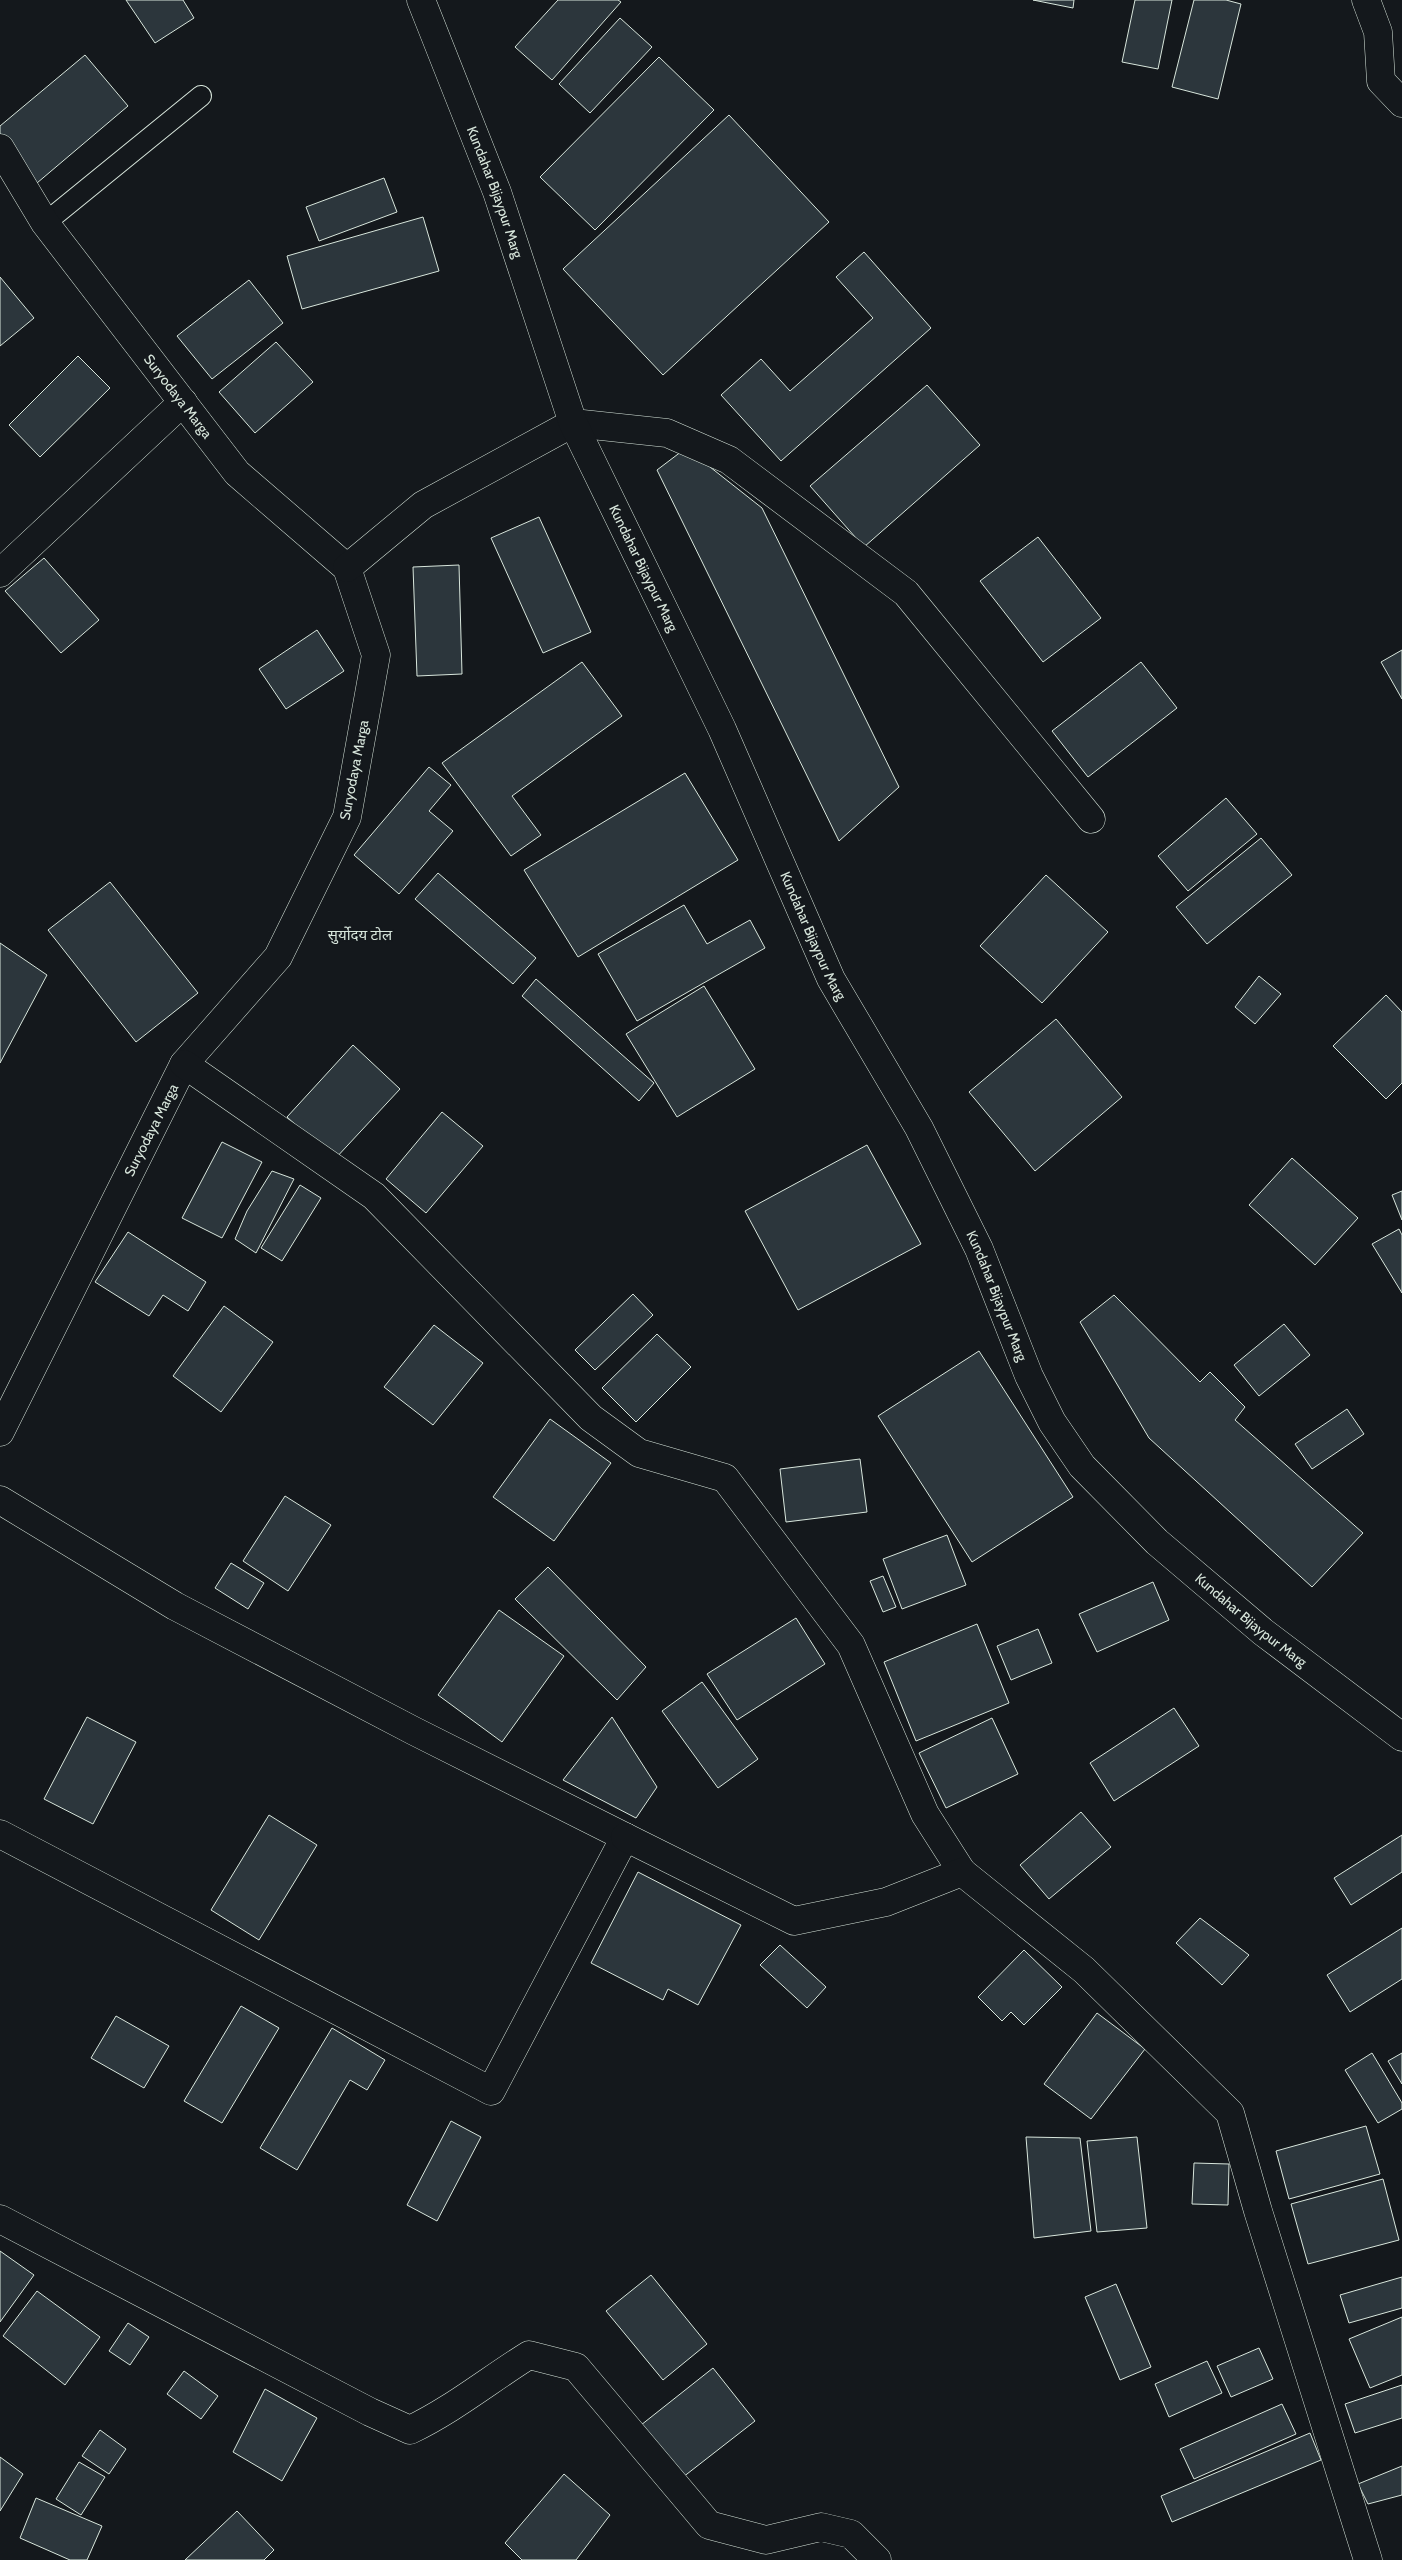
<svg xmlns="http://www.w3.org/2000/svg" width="1402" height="2560" viewBox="0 0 1402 2560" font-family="Cabin,'Noto Sans Devanagari',sans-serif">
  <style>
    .building { fill: #2c363c; stroke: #d8e6dc }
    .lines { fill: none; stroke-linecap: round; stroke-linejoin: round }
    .service-casing { stroke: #d8e6dc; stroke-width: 22 }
    .minor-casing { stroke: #d8e6dc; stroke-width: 29 }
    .secondary-casing { stroke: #d8e6dc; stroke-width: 29 }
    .service { stroke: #14181c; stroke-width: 20 }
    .minor { stroke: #14181c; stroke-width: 28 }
    .secondary { stroke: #14181c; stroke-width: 28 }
    .labels { text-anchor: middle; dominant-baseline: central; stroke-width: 4; stroke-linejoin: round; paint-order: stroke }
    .street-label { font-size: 14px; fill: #d8e6dc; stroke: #14181c }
    .neighbourhood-label { font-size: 15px; fill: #d8e6dc; stroke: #14181c }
  </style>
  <rect width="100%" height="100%" fill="#14181c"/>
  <path class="building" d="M 126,0 L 183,0 L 194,18 L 155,43 Z
    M 558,0 L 618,0 L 621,2 L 552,80 L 515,47 Z
    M 1033,0 L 1074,0 L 1073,8 Z
    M 1135,0 L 1172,0 L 1158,69 L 1122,62 Z
    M 1194,0 L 1226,0 L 1241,4 L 1218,99 L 1172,87 Z
    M 620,18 L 652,47 L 590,113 L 559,84 Z
    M 85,55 L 128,106 L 37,183 L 0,140 L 0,126 Z
    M 659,57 L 714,110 L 595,230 L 540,177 Z
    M 729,115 L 829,222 L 663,375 L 563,269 Z
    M 384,178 L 397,212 L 319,241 L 306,207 Z
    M 423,217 L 439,271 L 302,309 L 287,256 Z
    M 864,252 L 931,328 L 781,461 L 721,395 L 761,359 L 790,391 L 873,318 L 836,277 Z
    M 0,277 L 34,318 L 0,346 Z
    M 249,280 L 283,323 L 212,379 L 177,336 Z
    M 276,342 L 313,382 L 255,433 L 219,392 Z
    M 78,356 L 110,388 L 40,457 L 9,425 Z
    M 927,385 L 980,445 L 864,547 L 810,486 Z
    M 686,448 L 762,508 L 899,787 L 839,841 L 657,470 Z
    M 539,517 L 591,632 L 543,653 L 491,538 Z
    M 1038,537 L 1101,618 L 1043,662 L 980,581 Z
    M 44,558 L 99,620 L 61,653 L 5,591 Z
    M 459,565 L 462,674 L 417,676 L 413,567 Z
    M 317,630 L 344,671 L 286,709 L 259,669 Z
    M 1402,650 L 1402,699 L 1381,662 Z
    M 582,662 L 622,716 L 512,796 L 541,835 L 511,856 L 442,763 Z
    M 1141,662 L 1177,708 L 1088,777 L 1052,731 Z
    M 429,767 L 451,785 L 429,811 L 453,831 L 399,894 L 354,855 Z
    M 685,773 L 738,860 L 578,957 L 524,870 Z
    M 1226,798 L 1257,834 L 1188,891 L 1158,856 Z
    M 1261,838 L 1292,875 L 1207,944 L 1176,907 Z
    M 438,873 L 536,958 L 513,984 L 415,899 Z
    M 1046,875 L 1108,932 L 1042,1003 L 980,946 Z
    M 110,882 L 198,993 L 136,1042 L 48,930 Z
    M 684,905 L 707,944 L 750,920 L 765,948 L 637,1021 L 598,954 Z
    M 0,943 L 47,975 L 0,1063 Z
    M 1259,976 L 1281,994 L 1255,1024 L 1235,1007 Z
    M 536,979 L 654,1083 L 639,1101 L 522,996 Z
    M 704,986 L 755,1069 L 677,1117 L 626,1034 Z
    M 1386,995 L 1402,1012 L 1402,1083 L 1386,1099 L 1333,1046 Z
    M 1056,1019 L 1122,1097 L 1035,1171 L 969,1092 Z
    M 353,1045 L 400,1089 L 334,1160 L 287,1117 Z
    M 442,1112 L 483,1146 L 426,1213 L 386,1179 Z
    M 222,1142 L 262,1162 L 222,1238 L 182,1218 Z
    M 867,1145 L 921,1244 L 798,1310 L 745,1211 Z
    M 1292,1158 L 1358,1218 L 1315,1265 L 1249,1205 Z
    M 272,1171 L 294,1179 L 256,1253 L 235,1239 L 247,1211 Z
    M 300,1185 L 321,1198 L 282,1261 L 261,1248 Z
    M 1402,1191 L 1402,1220 L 1392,1195 Z
    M 1399,1229 L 1402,1235 L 1402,1293 L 1372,1244 Z
    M 128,1232 L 206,1282 L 188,1311 L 163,1295 L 149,1316 L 95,1282 Z
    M 633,1294 L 653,1315 L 595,1370 L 575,1350 Z
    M 1114,1295 L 1200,1382 L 1210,1372 L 1245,1407 L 1235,1420 L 1363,1533 L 1312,1587 L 1149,1438 L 1080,1322 Z
    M 224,1306 L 273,1342 L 221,1412 L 173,1376 Z
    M 1284,1324 L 1310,1355 L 1259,1396 L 1234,1365 Z
    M 434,1325 L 483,1363 L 433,1425 L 384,1387 Z
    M 657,1334 L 691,1367 L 636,1422 L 602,1388 Z
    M 979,1351 L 1073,1497 L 972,1562 L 878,1416 Z
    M 1347,1409 L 1364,1434 L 1312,1469 L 1295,1444 Z
    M 550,1419 L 611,1463 L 554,1541 L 493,1497 Z
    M 860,1459 L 867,1512 L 786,1522 L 780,1469 Z
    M 285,1496 L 331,1525 L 288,1591 L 243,1561 Z
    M 947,1535 L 966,1585 L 902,1609 L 883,1559 Z
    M 231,1563 L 264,1583 L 248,1609 L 215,1588 Z
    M 548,1567 L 646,1667 L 617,1700 L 515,1599 Z
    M 883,1576 L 896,1607 L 883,1612 L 870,1581 Z
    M 1153,1582 L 1169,1620 L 1097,1652 L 1079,1614 Z
    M 499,1610 L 564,1656 L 502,1742 L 438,1695 Z
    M 796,1618 L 825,1664 L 737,1720 L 707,1674 Z
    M 977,1624 L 1009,1703 L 916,1741 L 884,1662 Z
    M 1038,1629 L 1052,1663 L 1011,1680 L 997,1646 Z
    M 702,1682 L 758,1759 L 718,1788 L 662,1711 Z
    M 1174,1708 L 1199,1746 L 1114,1801 L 1090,1763 Z
    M 87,1717 L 136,1742 L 93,1824 L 44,1799 Z
    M 612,1717 L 657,1787 L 636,1818 L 563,1780 Z
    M 992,1718 L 1018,1774 L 946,1808 L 919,1753 Z
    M 1081,1812 L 1111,1847 L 1049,1899 L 1020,1865 Z
    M 269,1815 L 317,1845 L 259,1940 L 211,1910 Z
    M 1402,1835 L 1402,1872 L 1351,1905 L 1334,1878 Z
    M 638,1872 L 741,1925 L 698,2005 L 668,1989 L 663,2000 L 591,1963 Z
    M 1200,1918 L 1249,1955 L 1222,1985 L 1176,1943 Z
    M 1402,1928 L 1402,1979 L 1350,2012 L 1327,1975 Z
    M 780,1945 L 826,1987 L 807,2008 L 760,1965 Z
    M 1024,1950 L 1062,1987 L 1024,2025 L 1011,2012 L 1002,2021 L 978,1997 Z
    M 241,2006 L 279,2028 L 222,2123 L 184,2101 Z
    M 1097,2013 L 1145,2049 L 1091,2119 L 1044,2084 Z
    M 116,2016 L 169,2046 L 144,2088 L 91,2058 Z
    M 332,2028 L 385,2060 L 367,2090 L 350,2080 L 297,2170 L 260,2148 Z
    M 1372,2053 L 1402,2103 L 1402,2109 L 1378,2123 L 1345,2070 Z
    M 1402,2053 L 1402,2084 L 1388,2061 Z
    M 451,2121 L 481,2137 L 437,2221 L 407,2205 Z
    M 1366,2126 L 1380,2174 L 1289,2199 L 1276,2151 Z
    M 1026,2137 L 1080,2138 L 1091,2231 L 1034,2238 Z
    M 1137,2137 L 1147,2228 L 1097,2232 L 1087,2141 Z
    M 1194,2163 L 1229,2164 L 1228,2205 L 1192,2204 Z
    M 1383,2179 L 1399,2240 L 1308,2264 L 1291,2204 Z
    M 0,2251 L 34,2275 L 0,2322 Z
    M 651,2275 L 707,2344 L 663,2380 L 606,2311 Z
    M 1402,2277 L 1402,2308 L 1349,2323 L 1340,2295 Z
    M 1116,2284 L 1151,2367 L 1120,2380 L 1085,2297 Z
    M 37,2291 L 100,2337 L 65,2385 L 3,2336 Z
    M 1402,2317 L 1402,2375 L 1370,2388 L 1349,2339 Z
    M 128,2323 L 149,2337 L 130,2365 L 109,2351 Z
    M 1259,2348 L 1273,2379 L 1231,2397 L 1217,2366 Z
    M 1207,2361 L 1222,2393 L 1169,2417 L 1155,2384 Z
    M 713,2368 L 755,2421 L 678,2481 L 636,2429 Z
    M 184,2371 L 218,2396 L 201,2419 L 167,2394 Z
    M 1402,2385 L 1402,2418 L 1355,2433 L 1345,2404 Z
    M 265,2389 L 317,2418 L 282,2481 L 233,2452 Z
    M 1282,2404 L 1296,2434 L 1194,2479 L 1180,2449 Z
    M 100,2430 L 126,2449 L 109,2474 L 82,2456 Z
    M 1310,2433 L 1321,2460 L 1172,2522 L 1161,2496 Z
    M 0,2457 L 23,2474 L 0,2511 Z
    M 79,2462 L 105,2477 L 81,2515 L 56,2499 Z
    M 1402,2466 L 1402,2495 L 1368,2504 L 1358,2484 Z
    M 564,2474 L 610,2515 L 576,2560 L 522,2560 L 505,2543 Z
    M 36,2498 L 102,2526 L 87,2560 L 70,2560 L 20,2538 Z
    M 237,2511 L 274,2550 L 264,2560 L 185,2560 Z"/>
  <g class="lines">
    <g class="service-casing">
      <path id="service" d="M 45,223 L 201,96"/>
    </g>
    <g class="minor-casing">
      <g id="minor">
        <path d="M 1366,0 L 1378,32 L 1381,81 L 1402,103"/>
        <path id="s1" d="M 0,148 L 45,223 L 237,473 L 347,568 L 376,655 L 347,817 L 278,957 L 184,1064 L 0,1432"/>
        <path d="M 347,568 L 423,505 L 573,423 L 667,433 L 729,460 L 906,593 L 1091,819"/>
        <path d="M 0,573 L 183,402"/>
        <path d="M 184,1064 L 374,1196 L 591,1418 L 639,1453 L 725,1478 L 851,1645 L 925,1814 L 962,1872"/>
        <path d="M 0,1500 L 175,1606 L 414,1731 L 625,1837 L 491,2091 L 0,1834"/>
        <path d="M 625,1837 L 794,1921 L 886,1902 L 962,1872 L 1084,1970 L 1230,2113 L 1258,2211 L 1368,2560"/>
        <path d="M 0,2219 L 370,2412 L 410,2430 C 452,2410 489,2380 529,2355 L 576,2367 L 709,2525 L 766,2540 L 821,2527 L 851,2534 L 877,2560"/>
      </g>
    </g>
    <g class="secondary-casing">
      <g id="secondary">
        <path id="s2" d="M 421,0 L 497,192 L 573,423 L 722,729 L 831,979 L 919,1128 L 979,1249 L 1029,1376 L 1052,1422 L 1082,1466 L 1157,1542 L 1263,1632 L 1402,1737"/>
      </g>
    </g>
    <use href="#service" class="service"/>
    <use href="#minor" class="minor"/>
    <use href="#secondary" class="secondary"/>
  </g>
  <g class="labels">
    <g class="street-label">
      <text stroke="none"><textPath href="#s2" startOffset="206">Kundahar Bijaypur Marg</textPath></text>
      <text stroke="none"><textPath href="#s1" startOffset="306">Suryodaya Marga</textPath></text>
      <text stroke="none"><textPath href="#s2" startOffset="611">Kundahar Bijaypur Marg</textPath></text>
      <text transform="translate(354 770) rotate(-79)">Suryodaya Marga</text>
      <text stroke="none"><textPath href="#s2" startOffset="1016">Kundahar Bijaypur Marg</textPath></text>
      <text transform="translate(151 1130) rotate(-63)">Suryodaya Marga</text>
      <text stroke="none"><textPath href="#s2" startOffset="1421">Kundahar Bijaypur Marg</textPath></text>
      <text stroke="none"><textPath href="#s2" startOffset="1841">Kundahar Bijaypur Marg</textPath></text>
    </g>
    <g class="neighbourhood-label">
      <text x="360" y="935">सुर्योदय टोल</text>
    </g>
  </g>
</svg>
